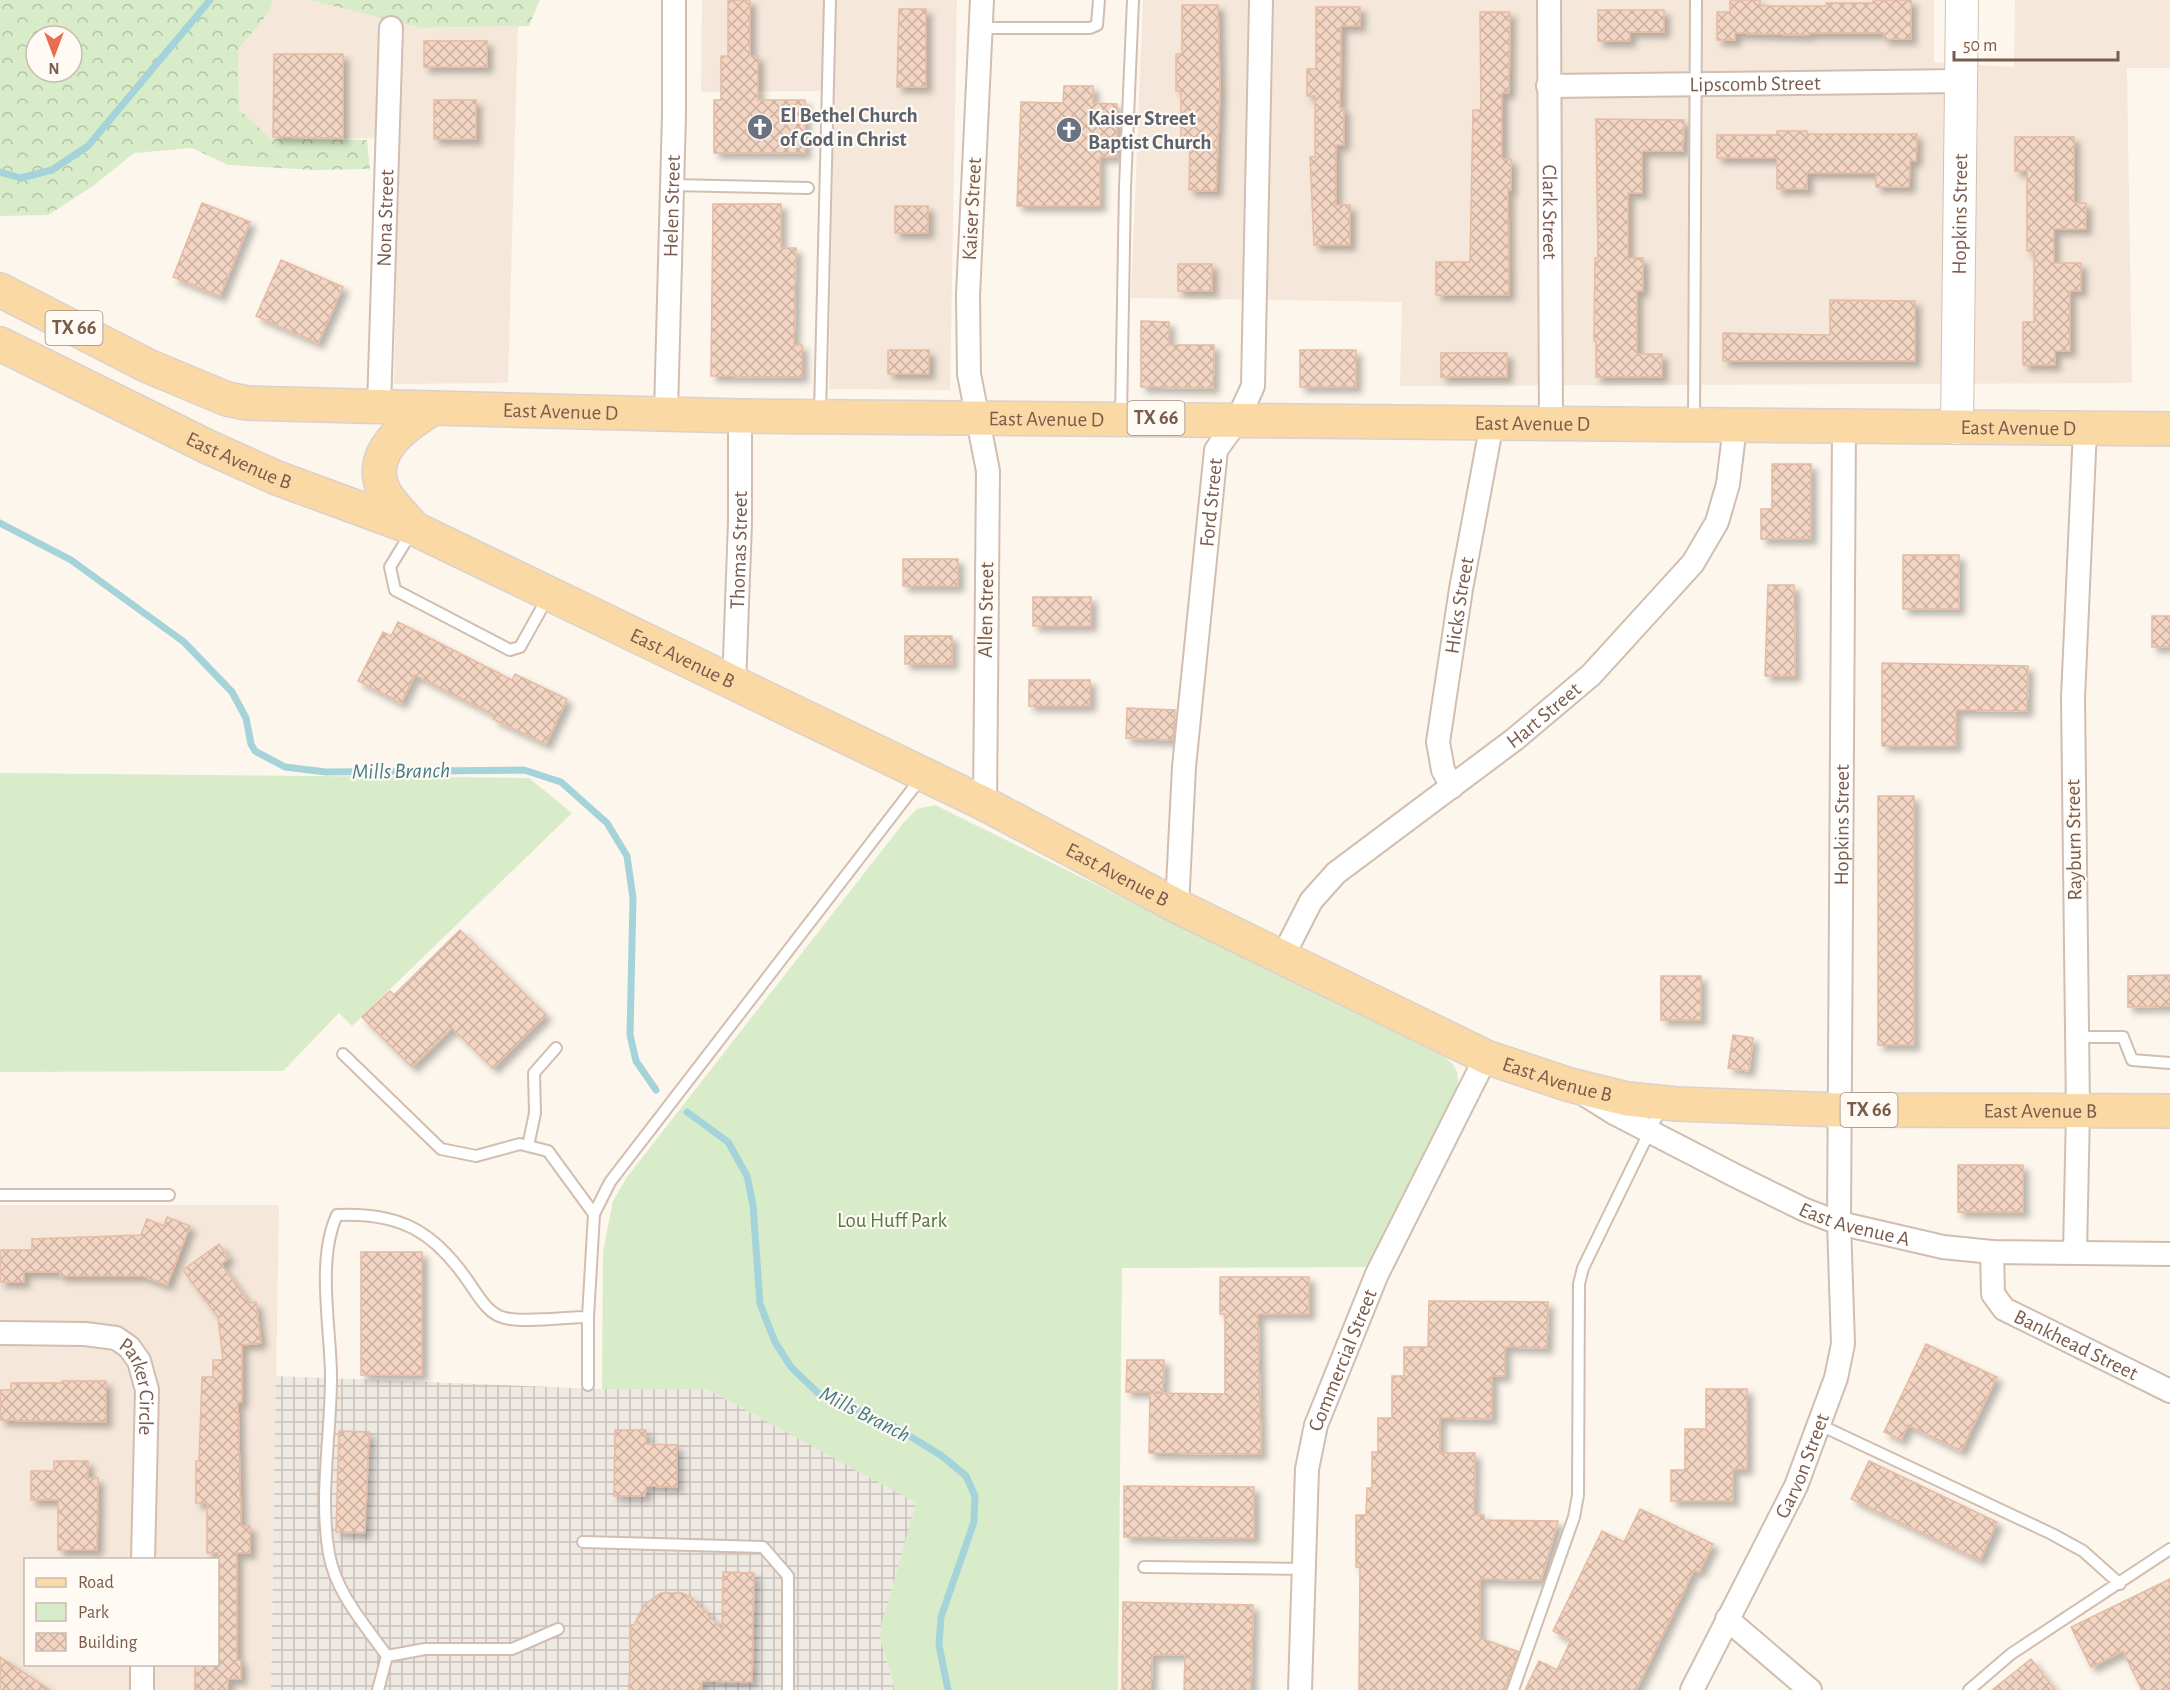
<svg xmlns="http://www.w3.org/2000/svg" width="2170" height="1690" viewBox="0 0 2170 1690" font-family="'Alegreya Sans',sans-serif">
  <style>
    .residential { fill: #f5e8da; fill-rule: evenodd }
    .industrial { fill: url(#industrial-grid) }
    .forest { fill: url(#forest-crowns); fill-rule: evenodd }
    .green { fill: #d8ecc9 }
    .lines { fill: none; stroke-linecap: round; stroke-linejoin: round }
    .stream { stroke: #a5d3da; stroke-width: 7 }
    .building { fill: url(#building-cross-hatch); stroke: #e6bba3; stroke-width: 1.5; filter: url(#shadow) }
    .lane-casing { stroke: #d1beb0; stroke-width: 14 }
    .street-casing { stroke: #d1beb0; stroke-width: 26 }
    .secondary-casing { stroke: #d6c0b0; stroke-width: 34 }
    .primary-casing { stroke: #dad1cd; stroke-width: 36 }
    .lane { stroke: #fff; stroke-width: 10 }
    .street { stroke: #fff; stroke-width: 22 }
    .secondary { stroke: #fff; stroke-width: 32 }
    .primary { stroke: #fbd9a5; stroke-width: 33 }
    .labels { text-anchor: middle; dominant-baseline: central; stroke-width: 4.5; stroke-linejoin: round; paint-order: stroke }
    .shield { fill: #fffaf3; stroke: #a28b7f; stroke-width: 1.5 }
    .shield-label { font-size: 20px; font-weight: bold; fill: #7a5c4d }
    .street-label { font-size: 21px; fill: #7a5c4d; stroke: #fffaf3 }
    .worship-label { font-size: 21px; font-weight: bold; fill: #5b616d; stroke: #fffaf3; text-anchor: start }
    .park-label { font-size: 21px; fill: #537a41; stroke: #fffaf3 }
    .water-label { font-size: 22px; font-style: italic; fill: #437c86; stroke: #fffaf3 }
  </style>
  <defs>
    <pattern id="industrial-grid" width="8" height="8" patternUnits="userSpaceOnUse" patternTransform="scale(1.5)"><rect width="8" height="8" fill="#efe9e4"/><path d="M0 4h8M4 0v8" fill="none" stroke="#c7c0bb"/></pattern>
    <pattern id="forest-crowns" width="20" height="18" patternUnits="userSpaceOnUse" patternTransform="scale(1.5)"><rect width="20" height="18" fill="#d8ecc9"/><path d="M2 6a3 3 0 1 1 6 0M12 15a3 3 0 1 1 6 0" fill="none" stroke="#b4c2a5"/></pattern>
    <pattern id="building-cross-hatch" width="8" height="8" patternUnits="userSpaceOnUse" patternTransform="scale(1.5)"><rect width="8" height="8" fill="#f3d5c3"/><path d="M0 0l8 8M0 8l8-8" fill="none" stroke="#cab0a1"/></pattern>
    <filter id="shadow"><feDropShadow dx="5.5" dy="5.5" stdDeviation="3" flood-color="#0004"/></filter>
  </defs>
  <rect width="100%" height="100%" fill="#fdf6ec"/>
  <path class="residential" d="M 273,0 L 309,0 L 421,28 L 518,26 L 508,383 L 394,384 L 399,138 L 271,139 L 239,109 L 238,50 L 269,12 Z
    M 702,0 L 957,0 L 950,390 L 829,389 L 834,91 L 701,92 Z
    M 1143,0 L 1934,0 L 1934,62 L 2014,67 L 2015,0 L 2170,0 L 2170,68 L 2127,68 L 2132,383 L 1400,386 L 1402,302 L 1131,298 Z
    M 0,1205 L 279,1205 L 271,1690 L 0,1690 ZM 26,1560 L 218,1560 L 218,1664 L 26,1664 Z"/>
  <path class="industrial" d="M 276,1376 L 602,1389 L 707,1389 L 917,1503 L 879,1634 L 895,1690 L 271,1690 Z"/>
  <path class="forest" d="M 0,0 L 273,0 L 269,12 L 238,50 L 239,109 L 271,139 L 367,140 L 370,169 L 315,170 L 228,165 L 192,148 L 134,153 L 93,186 L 48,215 L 0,216 ZM 36,36 L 72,36 L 72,72 L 36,72 Z
    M 309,0 L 540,0 L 529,26 L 421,28 Z"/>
  <path class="green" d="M 0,773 L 529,778 L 572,813 L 352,1026 L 339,1013 L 283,1071 L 0,1072 Z
    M 935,805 L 1443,1056 C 1456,1065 1460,1072 1457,1089 L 1369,1267 L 1122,1268 L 1118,1690 L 895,1690 L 879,1634 L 916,1503 L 707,1389 L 602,1389 L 603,1252 L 613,1201 L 627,1177 L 905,821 L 917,809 Z"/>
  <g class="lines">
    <path class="stream" d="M 0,172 L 21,178 L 52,170 L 88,146 L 210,0
      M 0,523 L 71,560 L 184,642 L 232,692 L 246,718 L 251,744 L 255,751 L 285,767 L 326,772 L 524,770 L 561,782 L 607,823 L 627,856 L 633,898 L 630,1035 L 636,1061 L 656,1090
      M 687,1112 L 728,1142 L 747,1176 L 753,1205 L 760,1304 L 775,1342 L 791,1367 L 818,1393 L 892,1425 L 942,1456 L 966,1476 L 975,1496 L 974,1522 L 941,1617 L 939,1645 L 948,1690"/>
  </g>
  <path class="building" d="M 728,0 L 750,0 L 750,56 L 758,56 L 758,100 L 805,100 L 805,153 L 714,153 L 714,100 L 721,100 L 721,56 L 728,56 Z
    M 1730,0 L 1760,0 L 1760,6 L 1826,6 L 1826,3 L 1873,3 L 1873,0 L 1911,0 L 1911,39 L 1884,39 L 1884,33 L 1809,33 L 1809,35 L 1735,33 L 1735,40 L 1717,40 L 1717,12 L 1730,12 Z
    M 1182,5 L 1218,5 L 1220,91 L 1216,191 L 1189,190 L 1190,141 L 1181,141 L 1181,91 L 1176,91 L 1176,54 L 1182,54 Z
    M 1316,7 L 1360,7 L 1360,26 L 1341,26 L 1340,108 L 1344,108 L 1344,145 L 1336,145 L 1336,205 L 1350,205 L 1350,245 L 1314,245 L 1310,157 L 1315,157 L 1315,96 L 1307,96 L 1307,69 L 1316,69 Z
    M 899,9 L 926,9 L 926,87 L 897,87 Z
    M 1598,10 L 1664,10 L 1664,32 L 1630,32 L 1630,41 L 1598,41 Z
    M 1480,12 L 1510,12 L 1509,93 L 1502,93 L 1502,159 L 1511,159 L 1511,190 L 1508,190 L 1509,295 L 1436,295 L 1436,262 L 1470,262 L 1473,110 L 1481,110 Z
    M 424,41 L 487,41 L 487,67 L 424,67 Z
    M 274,54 L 343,54 L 343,138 L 273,137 Z
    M 1064,86 L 1093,86 L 1093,103 L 1117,104 L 1117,157 L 1100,157 L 1100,206 L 1017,206 L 1021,102 L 1063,103 Z
    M 434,100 L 476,100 L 476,139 L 434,139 Z
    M 1596,119 L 1684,120 L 1683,151 L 1642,151 L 1642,193 L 1628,193 L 1628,258 L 1643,258 L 1643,291 L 1637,291 L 1637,354 L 1662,354 L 1662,377 L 1596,377 L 1596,341 L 1594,341 L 1595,258 L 1598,258 Z
    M 1777,131 L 1807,131 L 1807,134 L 1917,134 L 1916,161 L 1910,161 L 1909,187 L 1876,187 L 1876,173 L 1807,173 L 1807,189 L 1777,189 L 1777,158 L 1717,158 L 1717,135 L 1777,135 Z
    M 2015,137 L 2074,137 L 2074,203 L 2086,203 L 2086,229 L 2054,229 L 2054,263 L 2081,263 L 2081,291 L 2070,291 L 2070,351 L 2055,351 L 2055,365 L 2023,365 L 2023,322 L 2034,322 L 2034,251 L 2027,251 L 2027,171 L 2015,171 Z
    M 202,203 L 250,222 L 220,296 L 173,277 Z
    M 713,204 L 781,204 L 781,248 L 796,248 L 794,345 L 802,345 L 802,377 L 711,376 Z
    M 895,206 L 928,206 L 928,233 L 895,233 Z
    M 281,260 L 343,287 L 318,343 L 256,316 Z
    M 1178,264 L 1212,264 L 1212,291 L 1178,291 Z
    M 1830,300 L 1915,301 L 1915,361 L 1723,361 L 1723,333 L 1830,335 Z
    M 1141,321 L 1169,322 L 1169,345 L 1214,345 L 1213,388 L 1141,387 Z
    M 888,350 L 929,350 L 929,374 L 888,374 Z
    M 1300,350 L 1356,350 L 1356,387 L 1300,387 Z
    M 1441,353 L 1507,353 L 1507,377 L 1441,377 Z
    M 1772,464 L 1811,464 L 1811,539 L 1761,539 L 1761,509 L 1772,509 Z
    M 1903,555 L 1959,555 L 1959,609 L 1903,609 Z
    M 903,559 L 958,559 L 958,586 L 903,586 Z
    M 1768,585 L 1794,585 L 1795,676 L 1765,676 Z
    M 1033,597 L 1091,597 L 1091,626 L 1033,626 Z
    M 2152,616 L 2170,616 L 2170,647 L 2152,647 Z
    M 398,622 L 512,680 L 515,674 L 567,699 L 546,744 L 493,719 L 495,715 L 415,675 L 401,703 L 358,681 L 383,632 L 391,636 Z
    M 905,636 L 952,636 L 952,664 L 905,664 Z
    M 1882,663 L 2028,666 L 2027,711 L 1956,710 L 1956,746 L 1882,746 Z
    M 1029,680 L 1090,680 L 1090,706 L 1029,706 Z
    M 1127,708 L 1175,710 L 1173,740 L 1126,738 Z
    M 1878,796 L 1914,796 L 1914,1045 L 1878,1045 Z
    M 460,930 L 546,1015 L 493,1068 L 452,1028 L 412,1067 L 362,1017 L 390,991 L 394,995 Z
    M 2170,975 L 2170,1006 L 2128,1007 L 2128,976 Z
    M 1661,976 L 1701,976 L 1701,1020 L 1661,1020 Z
    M 1733,1035 L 1753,1038 L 1749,1071 L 1728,1068 Z
    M 1958,1165 L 2023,1165 L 2023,1212 L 1958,1212 Z
    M 167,1217 L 190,1226 L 167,1285 L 143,1276 L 60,1276 L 60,1272 L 24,1272 L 24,1282 L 0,1282 L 0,1250 L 32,1250 L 32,1239 L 141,1235 L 147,1219 L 164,1226 Z
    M 219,1244 L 229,1258 L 221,1264 L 249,1303 L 256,1302 L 261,1343 L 242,1345 L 242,1402 L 238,1402 L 241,1526 L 250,1526 L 250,1553 L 237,1553 L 237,1660 L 241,1660 L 241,1679 L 228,1679 L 228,1690 L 195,1690 L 195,1665 L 218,1665 L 218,1553 L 207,1553 L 207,1503 L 196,1503 L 196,1461 L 199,1461 L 202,1377 L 213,1377 L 213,1360 L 223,1360 L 218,1317 L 183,1270 Z
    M 361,1252 L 422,1252 L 422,1375 L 361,1375 Z
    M 1220,1277 L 1309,1277 L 1309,1314 L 1258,1314 L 1261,1454 L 1149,1453 L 1150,1393 L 1225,1394 L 1225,1314 L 1220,1314 Z
    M 1429,1301 L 1548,1302 L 1547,1348 L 1505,1347 L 1505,1376 L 1492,1376 L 1492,1419 L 1440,1418 L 1440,1453 L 1475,1453 L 1474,1515 L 1484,1515 L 1484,1520 L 1558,1521 L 1541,1580 L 1480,1579 L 1480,1638 L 1519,1652 L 1504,1690 L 1359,1690 L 1360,1567 L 1356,1567 L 1356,1515 L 1366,1515 L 1367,1488 L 1372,1488 L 1372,1452 L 1378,1452 L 1378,1418 L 1392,1418 L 1392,1376 L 1404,1376 L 1404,1347 L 1428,1347 Z
    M 1926,1344 L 1997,1377 L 1961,1451 L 1908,1425 L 1901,1440 L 1884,1432 Z
    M 1127,1360 L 1164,1360 L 1163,1392 L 1126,1392 Z
    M 62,1381 L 106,1381 L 106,1422 L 0,1420 L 0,1390 L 11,1390 L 11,1383 L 62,1383 Z
    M 1706,1389 L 1747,1389 L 1747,1469 L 1733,1469 L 1733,1501 L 1671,1501 L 1671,1470 L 1685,1470 L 1685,1429 L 1706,1429 Z
    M 615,1430 L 646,1430 L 646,1444 L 677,1445 L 677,1487 L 646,1486 L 645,1496 L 614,1496 Z
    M 339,1431 L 369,1432 L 365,1533 L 336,1532 Z
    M 54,1461 L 88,1461 L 88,1478 L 98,1478 L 97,1550 L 58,1550 L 58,1500 L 31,1500 L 31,1471 L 54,1471 Z
    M 1869,1461 L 1997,1522 L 1980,1560 L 1851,1499 Z
    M 1124,1486 L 1254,1487 L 1254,1538 L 1124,1537 Z
    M 1640,1509 L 1713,1544 L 1699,1572 L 1694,1570 L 1636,1690 L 1525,1690 L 1539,1661 L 1557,1670 L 1571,1640 L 1553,1631 L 1602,1531 L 1624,1542 Z
    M 723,1572 L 754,1573 L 752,1682 L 702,1681 L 702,1690 L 629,1690 L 631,1625 L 634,1625 L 644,1605 L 661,1593 L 682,1593 L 692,1598 L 722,1629 Z
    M 2170,1579 L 2170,1690 L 2142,1690 L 2123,1651 L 2091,1667 L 2071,1627 Z
    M 1123,1602 L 1253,1605 L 1251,1690 L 1184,1690 L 1185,1655 L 1152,1655 L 1151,1690 L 1122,1690 Z
    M 0,1657 L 50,1690 L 0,1690 Z
    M 2031,1659 L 2055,1690 L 1992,1690 Z"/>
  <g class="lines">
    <g class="lane-casing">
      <path id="lane" d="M 980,28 L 1090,28 L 1097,25 L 1099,0
        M 672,185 L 808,188
        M 820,413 L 830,0
        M 1121,416 L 1125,187 L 1133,0
        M 1694,422 L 1696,0
        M 412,531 L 390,567 L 395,590 L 510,650 L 520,647 L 548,597
        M 2077,1037 L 2123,1037 L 2132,1060 L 2170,1063
        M 343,1054 L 441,1149 L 476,1156 L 520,1144 L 548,1151 L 594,1214
        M 528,1146 L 535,1113 L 534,1073 L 556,1048
        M 0,1195 L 169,1195
        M 588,1385 L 588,1317 L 594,1214 L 610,1182 L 921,778
        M 1820,1425 L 2052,1534 L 2083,1551 L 2120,1584
        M 583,1542 L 763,1547 L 788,1576 L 788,1690
        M 1144,1567 L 1304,1569
        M 387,1656 C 365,1625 336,1593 329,1554 C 319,1496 331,1436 331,1377 C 331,1329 316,1260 337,1215 C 401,1212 435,1232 470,1284 C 479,1297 489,1315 505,1318 C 525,1323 566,1317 588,1317
        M 378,1690 L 387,1656 L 425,1649 L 512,1649 L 558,1629
        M 1513,1690 L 1574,1517 L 1578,1495 L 1579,1284 L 1583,1268 L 1662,1106
        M 1969,1690 L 2011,1654 L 2170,1549"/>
    </g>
    <g class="street-casing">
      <g id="street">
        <path d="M 982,0 L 968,295 L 969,374 L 988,471 L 985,804"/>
        <path id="s1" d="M 1549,0 L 1551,424"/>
        <path id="s2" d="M 1548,86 L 1962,81"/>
        <path id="s3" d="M 379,407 L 391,28"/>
        <path id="s4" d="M 666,412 L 674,114 L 674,0"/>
        <path id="s5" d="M 734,685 L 740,522 L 740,416"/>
        <path id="s6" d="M 1452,787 L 1443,770 L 1438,742 L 1461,589 L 1492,423"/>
        <path id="s7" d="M 1177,906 L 1184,767 L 1216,450 L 1237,421 L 1253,386 L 1261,0"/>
        <path id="s8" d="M 1283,956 L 1311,901 L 1336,873 L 1515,739 L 1591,675 L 1693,563 L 1717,522 L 1728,484 L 1735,426"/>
        <path id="s9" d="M 1587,1096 L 1614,1113 L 1734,1175 L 1805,1210 L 1839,1223 L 1943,1247 L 1992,1252 L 2170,1254"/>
        <path id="s10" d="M 1992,1252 L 1993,1294 L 2004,1309 L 2170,1391"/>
        <path d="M 2075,1252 L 2078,1111 L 2073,698 L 2085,429"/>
        <path id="s11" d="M 0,1333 L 85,1334 L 116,1338 L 129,1347 L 139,1361 L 147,1390 L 143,1560"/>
        <path d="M 1727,1619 L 1810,1690"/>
        <path d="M 142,1690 L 142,1664"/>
        <path id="s12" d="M 1300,1690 L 1307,1469 L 1316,1425 L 1377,1274 L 1486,1057"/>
        <path id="s13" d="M 1692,1690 L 1796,1486 L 1836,1378 L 1843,1344 L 1839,1223 L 1844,427"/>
      </g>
    </g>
    <g class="secondary-casing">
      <g id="secondary">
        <path id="s14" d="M 1957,428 L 1962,0"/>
      </g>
    </g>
    <g class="primary-casing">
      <g id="primary">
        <path id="s15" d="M 0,290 L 148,366 L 227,399 L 247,403 L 740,416 L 2170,429"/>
        <path id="s16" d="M 0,344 L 208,447 L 277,478 L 413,528 L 985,804 L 1177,906 L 1486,1057 L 1570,1085 L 1627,1099 L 1677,1104 L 1839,1110 L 2170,1111"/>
        <path d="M 413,527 C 404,517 393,506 386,495 C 363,454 405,425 434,408"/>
      </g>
    </g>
    <use href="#lane" class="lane"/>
    <use href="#street" class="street"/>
    <use href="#secondary" class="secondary"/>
    <use href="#primary" class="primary"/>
  </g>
  <defs>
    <g id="church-disc" transform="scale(1.35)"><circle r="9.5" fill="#6b7280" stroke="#fffaf3"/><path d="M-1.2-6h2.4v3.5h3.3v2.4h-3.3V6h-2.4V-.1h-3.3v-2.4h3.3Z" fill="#fff"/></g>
  </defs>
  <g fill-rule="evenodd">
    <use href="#church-disc" x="760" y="127"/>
    <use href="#church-disc" x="1069" y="130"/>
  </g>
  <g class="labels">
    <g class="shield">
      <rect x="45.5" y="311" width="57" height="34" rx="4.5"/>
      <rect x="1127.5" y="401" width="57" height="34" rx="4.5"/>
      <rect x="1840.5" y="1093" width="57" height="34" rx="4.5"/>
    </g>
    <g class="shield-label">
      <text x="74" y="328">TX 66</text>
      <text x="1156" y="418">TX 66</text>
      <text x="1869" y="1110">TX 66</text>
    </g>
    <g class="street-label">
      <text stroke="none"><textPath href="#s2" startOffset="207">Lipscomb Street</textPath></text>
      <text stroke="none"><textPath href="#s4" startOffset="206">Helen Street</textPath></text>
      <text transform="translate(972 209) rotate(-87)">Kaiser Street</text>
      <text stroke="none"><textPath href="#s1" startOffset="212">Clark Street</textPath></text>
      <text stroke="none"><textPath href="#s14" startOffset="214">Hopkins Street</textPath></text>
      <text stroke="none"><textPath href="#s3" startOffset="189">Nona Street</textPath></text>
      <text stroke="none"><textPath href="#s15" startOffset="586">East Avenue D</textPath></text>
      <text stroke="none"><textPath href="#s15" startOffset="1072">East Avenue D</textPath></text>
      <text stroke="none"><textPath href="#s15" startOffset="1558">East Avenue D</textPath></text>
      <text stroke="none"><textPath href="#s15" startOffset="2044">East Avenue D</textPath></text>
      <text stroke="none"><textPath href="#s16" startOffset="266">East Avenue B</textPath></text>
      <text stroke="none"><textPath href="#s7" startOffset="405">Ford Street</textPath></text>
      <text stroke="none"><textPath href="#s5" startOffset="135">Thomas Street</textPath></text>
      <text stroke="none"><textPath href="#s6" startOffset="186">Hicks Street</textPath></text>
      <text transform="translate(986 610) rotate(-89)">Allen Street</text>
      <text stroke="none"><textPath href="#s16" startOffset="752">East Avenue B</textPath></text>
      <text stroke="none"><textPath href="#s8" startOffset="360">Hart Street</textPath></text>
      <text stroke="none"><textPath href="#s13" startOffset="898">Hopkins Street</textPath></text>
      <text transform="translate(2074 840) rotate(-91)">Rayburn Street</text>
      <text stroke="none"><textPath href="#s16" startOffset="1238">East Avenue B</textPath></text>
      <text stroke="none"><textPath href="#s16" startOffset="1724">East Avenue B</textPath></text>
      <text stroke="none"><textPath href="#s16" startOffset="2210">East Avenue B</textPath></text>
      <text stroke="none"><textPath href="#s9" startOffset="298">East Avenue A</textPath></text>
      <text stroke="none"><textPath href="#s10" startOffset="141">Bankhead Street</textPath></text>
      <text stroke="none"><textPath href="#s12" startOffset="336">Commercial Street</textPath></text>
      <text stroke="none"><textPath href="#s11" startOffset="174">Parker Circle</textPath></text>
      <text stroke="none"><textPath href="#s13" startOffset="250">Garvon Street</textPath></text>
    </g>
    <g class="worship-label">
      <text x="780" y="115">El Bethel Church<tspan x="780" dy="24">of God in Christ</tspan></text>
      <text x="1088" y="118">Kaiser Street<tspan x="1088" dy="24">Baptist Church</tspan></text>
    </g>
    <g class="park-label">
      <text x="892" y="1220">Lou Huff Park</text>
    </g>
    <g class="water-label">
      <text transform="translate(401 771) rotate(-1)">Mills Branch</text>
      <text transform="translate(865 1414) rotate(27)">Mills Branch</text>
    </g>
  </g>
  <rect x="24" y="1558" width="195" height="108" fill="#fffaf3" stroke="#cabbb1" stroke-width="1.5"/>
  <rect x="36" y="1578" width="30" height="9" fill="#fbd9a5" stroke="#cabbb1" stroke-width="1.5"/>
  <text x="78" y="1588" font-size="18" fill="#7a5c4d">Road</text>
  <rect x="36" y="1603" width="30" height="18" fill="#d8ecc9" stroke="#cabbb1" stroke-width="1.5"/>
  <text x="78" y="1618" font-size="18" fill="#7a5c4d">Park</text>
  <rect x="36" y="1633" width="30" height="18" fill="url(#building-cross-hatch)" stroke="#cabbb1" stroke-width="1.5"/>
  <text x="78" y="1648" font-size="18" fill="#7a5c4d">Building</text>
  <g transform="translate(54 54) rotate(180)"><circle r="28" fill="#fffaf3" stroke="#cabbb1" stroke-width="1.5"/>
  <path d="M0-4.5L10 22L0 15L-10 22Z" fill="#e76f51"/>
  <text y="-9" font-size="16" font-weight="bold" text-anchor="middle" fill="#7a5c4d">N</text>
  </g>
  <path d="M1954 51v9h164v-9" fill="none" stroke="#7a5c4d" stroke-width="3"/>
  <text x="1963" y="51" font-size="18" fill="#7a5c4d" stroke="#fffaf3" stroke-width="4.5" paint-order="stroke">50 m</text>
</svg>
